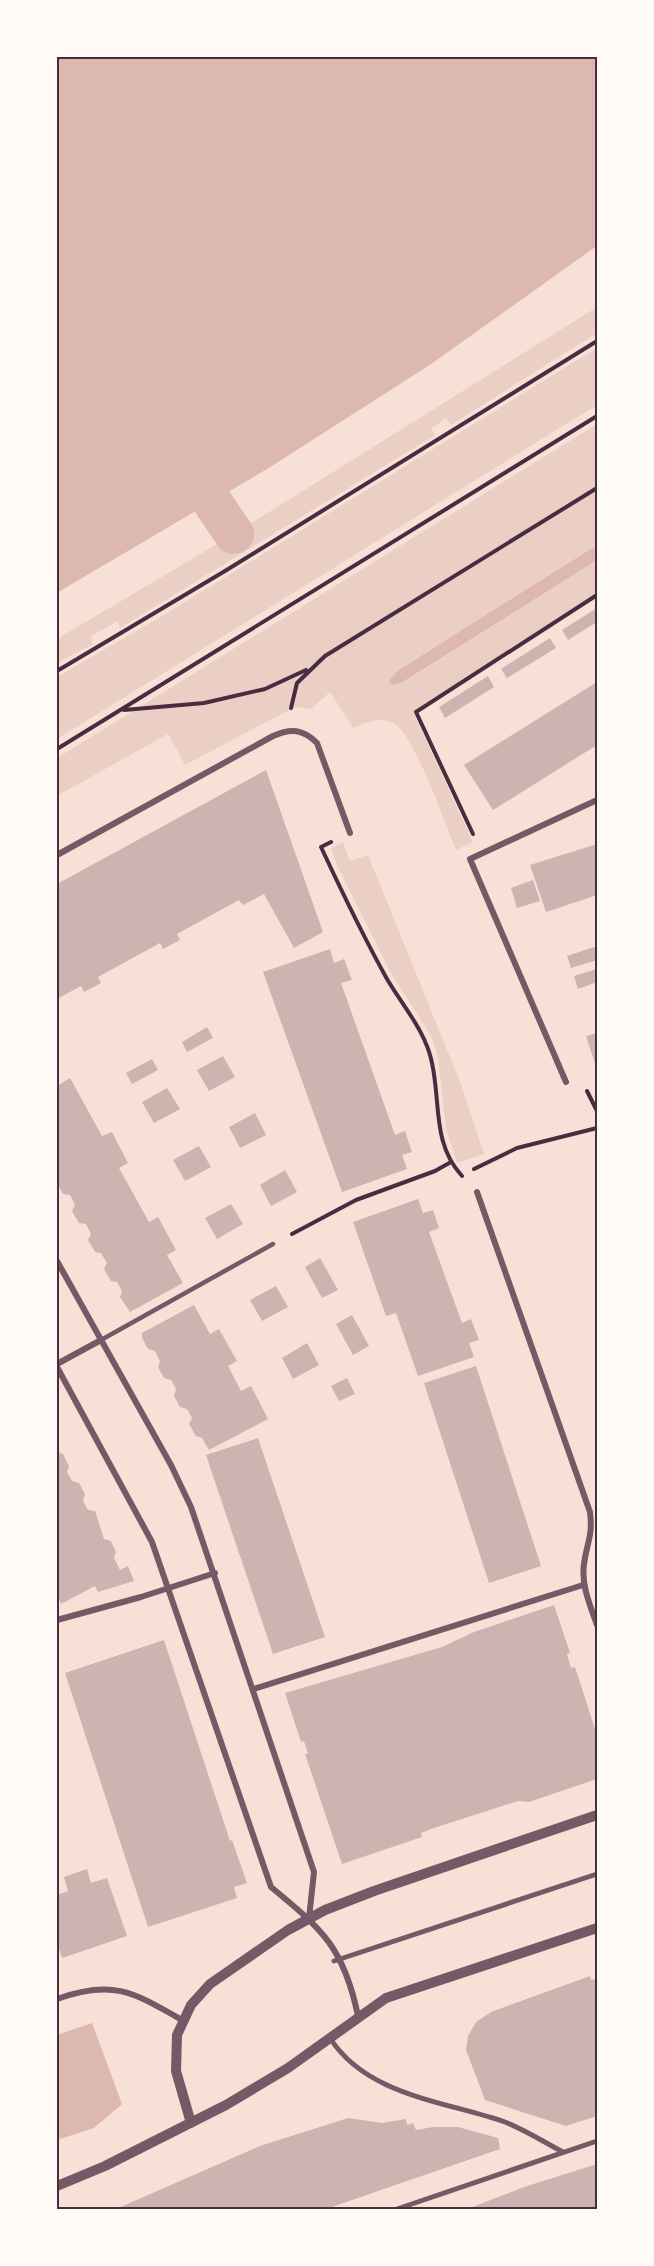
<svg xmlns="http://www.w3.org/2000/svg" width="654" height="2266" viewBox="0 0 654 2266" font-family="'Varela Round',sans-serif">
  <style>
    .green { fill: #ebcfc5 }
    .water { fill: #dcb8b0 }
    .pier { fill: #f7e1d7 }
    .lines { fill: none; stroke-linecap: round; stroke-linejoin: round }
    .canal { stroke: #dcb8b0; stroke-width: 40 }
    .building { fill: #ccb4b1 }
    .path { stroke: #4a2c40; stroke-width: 4 }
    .service { stroke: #755966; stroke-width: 4.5 }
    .pedestrian { stroke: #755966; stroke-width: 5 }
    .minor { stroke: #755966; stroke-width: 6 }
    .tertiary { stroke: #755966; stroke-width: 10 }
    .neatline { fill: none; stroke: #4a2c40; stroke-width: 2 }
  </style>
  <rect width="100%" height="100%" fill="#f7e1d7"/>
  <path class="green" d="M 597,307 L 597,333 L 451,425 L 446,418 L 431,429 L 435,435 L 120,628 L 118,621 L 91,636 L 93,644 L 57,663 L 57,639 L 234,534 Z
    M 597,348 L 597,405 L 57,739 L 57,677 L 167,613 Z
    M 597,424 L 597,545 L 397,671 L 389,681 L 392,685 L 404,682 L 597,560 L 597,595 L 413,712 L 473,842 L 456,850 C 446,825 415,738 396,725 C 382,715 367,722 353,728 L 330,692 L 311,709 L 298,707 L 291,709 L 185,765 L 168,734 L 57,796 L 57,758 Z
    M 343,842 L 350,861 L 368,855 L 461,1084 L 484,1154 L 457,1163 L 446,1129 L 438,1057 L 431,1036 L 391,973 L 337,865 L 331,848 Z"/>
  <path class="water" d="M 57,57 L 597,57 L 597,246 L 430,365 L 269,468 L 57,593 Z
    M 597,545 L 597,560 L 403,682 L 392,685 L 389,681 L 397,671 Z
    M 92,2023 L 122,2104 L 94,2128 L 57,2140 L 57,2035 Z"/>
  <path class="pier" d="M 597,246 L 597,249 L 511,313 L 432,368 L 271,471 L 57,596 L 57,593 L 269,468 L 430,365 Z"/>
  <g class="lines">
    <path class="canal" d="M 182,457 L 234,534"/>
  </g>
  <path class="building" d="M 597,608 L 597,622 L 568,640 L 562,630 Z
    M 550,638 L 556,648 L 507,678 L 501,669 Z
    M 488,676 L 494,687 L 445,718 L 439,707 Z
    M 597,682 L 597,745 L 493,810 L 464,765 Z
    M 266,770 L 323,932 L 294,948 L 264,894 L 243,905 L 239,900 L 177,934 L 180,940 L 163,949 L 160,943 L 98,977 L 101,983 L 84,992 L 81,986 L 57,999 L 57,884 Z
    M 597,844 L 597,895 L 546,912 L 530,865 Z
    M 533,880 L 540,901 L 517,908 L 511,888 Z
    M 597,946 L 597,960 L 571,968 L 567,956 Z
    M 330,949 L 334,963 L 344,959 L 352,980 L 341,983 L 362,1042 L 395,1135 L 405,1131 L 412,1152 L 402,1155 L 407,1169 L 342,1192 L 263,972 Z
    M 597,969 L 597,982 L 578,989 L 574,976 Z
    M 207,1027 L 213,1038 L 187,1052 L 182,1042 Z
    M 597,1033 L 597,1070 L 586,1036 Z
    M 223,1056 L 235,1077 L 209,1091 L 197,1070 Z
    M 152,1059 L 158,1070 L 132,1084 L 126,1073 Z
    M 70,1078 L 102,1136 L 112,1132 L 128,1163 L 119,1168 L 149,1222 L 158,1217 L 176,1250 L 167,1255 L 183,1283 L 130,1312 L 120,1297 L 122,1291 L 117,1282 L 111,1281 L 104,1269 L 107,1263 L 101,1253 L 95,1252 L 88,1240 L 91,1234 L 86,1224 L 79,1223 L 72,1211 L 75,1205 L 70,1195 L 63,1194 L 57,1183 L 57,1086 Z
    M 167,1088 L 180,1109 L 154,1123 L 142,1102 Z
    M 255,1113 L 266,1135 L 240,1148 L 229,1127 Z
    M 199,1146 L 211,1167 L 185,1181 L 173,1160 Z
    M 285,1170 L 297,1192 L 271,1206 L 260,1185 Z
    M 418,1199 L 423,1213 L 433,1210 L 439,1228 L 429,1232 L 462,1323 L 471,1319 L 479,1340 L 469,1343 L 474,1357 L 418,1376 L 396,1313 L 386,1316 L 353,1222 Z
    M 231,1204 L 243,1224 L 217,1239 L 205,1218 Z
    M 320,1258 L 338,1290 L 322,1298 L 305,1267 Z
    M 276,1286 L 288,1307 L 262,1321 L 250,1300 Z
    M 194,1305 L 210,1334 L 219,1329 L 237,1361 L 228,1366 L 241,1391 L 251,1386 L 268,1419 L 209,1450 L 202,1438 L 196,1436 L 189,1424 L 192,1418 L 187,1409 L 180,1407 L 174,1396 L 176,1389 L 171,1380 L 164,1378 L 158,1367 L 160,1361 L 155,1351 L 148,1349 L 142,1338 L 142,1333 Z
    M 352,1315 L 369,1346 L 353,1355 L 336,1324 Z
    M 307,1343 L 319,1365 L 293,1379 L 282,1358 Z
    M 476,1366 L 541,1566 L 489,1583 L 424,1383 Z
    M 347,1378 L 355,1394 L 339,1401 L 331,1386 Z
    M 258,1438 L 325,1637 L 273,1654 L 206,1455 Z
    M 57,1452 L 63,1454 L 69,1466 L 67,1472 L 72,1481 L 79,1483 L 85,1494 L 83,1501 L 88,1510 L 95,1511 L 104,1539 L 111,1541 L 116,1552 L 114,1558 L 120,1570 L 128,1566 L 134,1581 L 98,1592 L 95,1586 L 61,1604 L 57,1595 Z
    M 554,1605 L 570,1653 L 567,1654 L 571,1668 L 575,1667 L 597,1735 L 597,1779 L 529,1802 L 518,1801 L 434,1828 L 421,1833 L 422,1837 L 342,1864 L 305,1754 L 308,1754 L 304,1741 L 301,1742 L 285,1693 L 442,1647 L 474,1632 Z
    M 164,1640 L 230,1841 L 232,1840 L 247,1883 L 234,1887 L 237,1898 L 148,1927 L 65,1673 Z
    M 87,1869 L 91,1883 L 107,1878 L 127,1936 L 62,1958 L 57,1942 L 57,1895 L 68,1891 L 64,1877 Z
    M 590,1976 L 591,1980 L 597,1979 L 597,2116 L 566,2126 L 485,2100 L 466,2050 L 468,2036 L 476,2022 L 491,2012 Z
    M 348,2118 L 382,2123 L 406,2119 L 407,2125 L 413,2123 L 416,2130 L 433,2127 L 458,2127 L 498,2138 L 500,2149 L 326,2209 L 116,2209 L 260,2146 Z
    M 597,2164 L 597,2209 L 467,2209 L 524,2187 Z"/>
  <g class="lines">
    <path class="path" d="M 57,671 L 225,571 L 597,341
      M 291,708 L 297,683 L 325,656 L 597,488
      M 124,710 L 204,703 L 265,689 L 306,670
      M 57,749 L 597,416
      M 473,834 L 416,712 L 597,595
      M 331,842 L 321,847 C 342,892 363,936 387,979 C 403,1006 426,1032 432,1063 C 441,1104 432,1143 462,1176
      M 587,1091 L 597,1111
      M 474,1169 L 517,1148 L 597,1128
      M 292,1234 L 356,1200 L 435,1171 L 451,1162"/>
    <path class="service" d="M 101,1340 L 273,1244"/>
    <path class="pedestrian" d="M 334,1961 L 597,1874
      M 330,2038 C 367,2096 445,2101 505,2122 C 525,2130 544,2142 563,2152
      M 397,2209 L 597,2141"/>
    <path class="minor" d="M 57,855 L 273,736 C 291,728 303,729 317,743 L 350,833
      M 566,1082 L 470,859 L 597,800
      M 477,1192 L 590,1512 C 593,1537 587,1541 584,1564 C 581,1585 590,1605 597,1625
      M 57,1261 L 171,1465 L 191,1507 L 314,1872 L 309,1918
      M 57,1364 L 101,1340
      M 57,1367 L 152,1542 L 271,1887 C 323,1930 344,1948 358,2016
      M 57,1620 L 141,1597 L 215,1573
      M 254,1689 L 583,1585
      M 57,1999 C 113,1979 133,1992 182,2020"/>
    <path class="tertiary" d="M 191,2123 L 176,2071 L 177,2035 L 191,2005 L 210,1984 L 288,1930 L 325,1910 L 374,1891 L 597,1815
      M 57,2186 L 105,2166 L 226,2105 L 288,2068 L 386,1998 L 597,1928"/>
  </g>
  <rect width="654" height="2266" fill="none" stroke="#fffaf5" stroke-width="117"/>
  <rect x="58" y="58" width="538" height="2150" class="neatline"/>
</svg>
